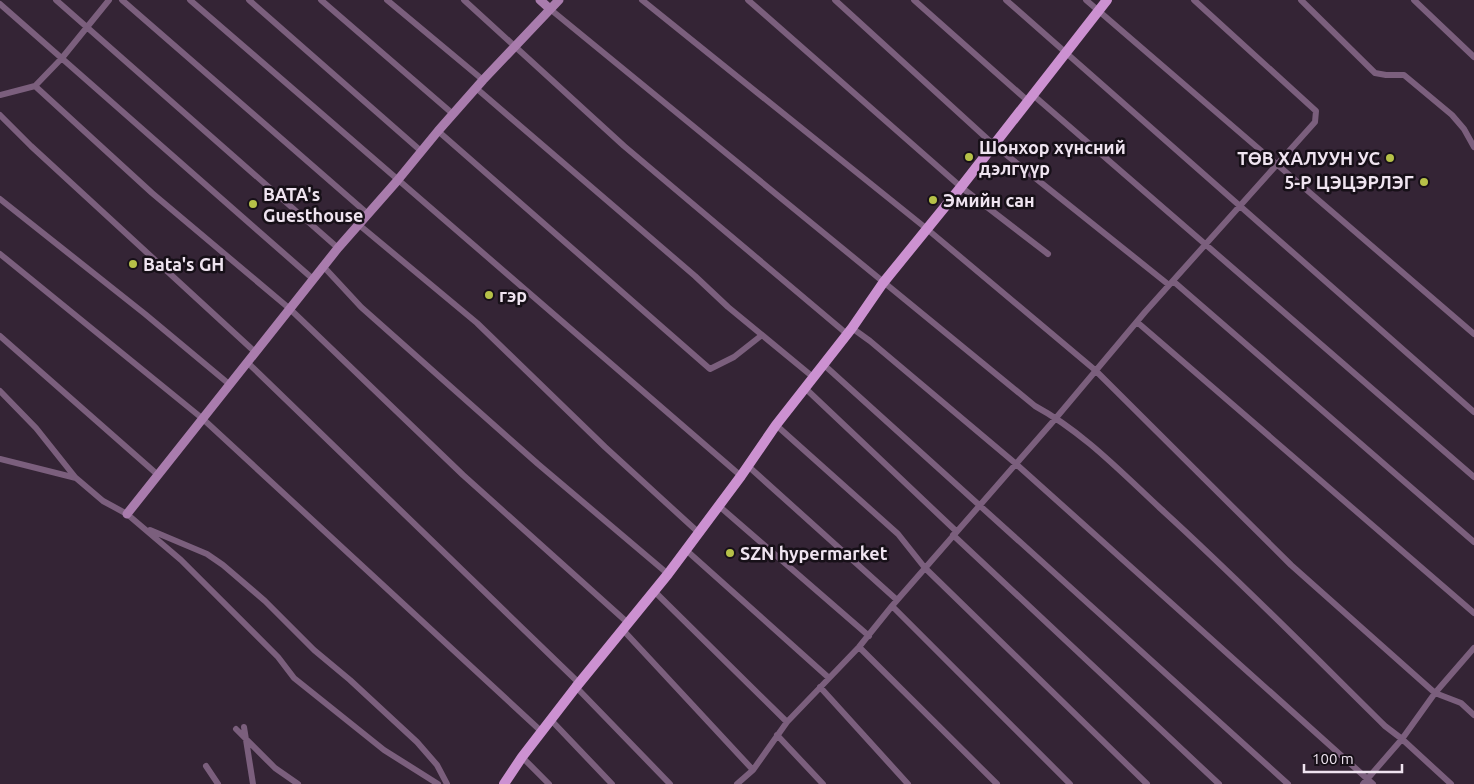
<svg xmlns="http://www.w3.org/2000/svg" width="1474" height="784" viewBox="0 0 1474 784" font-family="Ubuntu,sans-serif">
  <style>
    .lines { fill: none; stroke-linecap: round; stroke-linejoin: round }
    .street { stroke: #7b5f7d; stroke-width: 6 }
    .secondary { stroke: #a97cad; stroke-width: 9 }
    .primary { stroke: #cc91d1; stroke-width: 10 }
    .poi-dot { fill: #b6c148; stroke: #171018; stroke-width: 2 }
    .labels { text-anchor: middle; dominant-baseline: central; stroke-width: 5; stroke-linejoin: round; paint-order: stroke }
    .poi-label { font-size: 18px; font-weight: bold; fill: #efe4f0; stroke: #171018; text-anchor: start }
  </style>
  <rect width="100%" height="100%" fill="#342435"/>
  <g class="lines">
    <path class="street" d="M 56,0 L 338,248
      M 122,0 L 368,214
      M 190,0 L 741,476
      M 249,0 L 421,151
      M 321,0 L 453,114
      M 387,0 L 483,80
      M 464,0 L 624,146 L 847,334
      M 642,0 L 927,229 L 1095,370 L 1291,565 L 1435,693 L 1461,703 L 1474,715
      M 748,0 L 961,187 L 1048,254
      M 835,0 L 994,145 L 1169,285
      M 914,0 L 1028,101
      M 1006,0 L 1474,412
      M 1086,0 L 1474,334
      M 1301,0 L 1375,73 L 1386,75 L 1404,75 L 1452,115 L 1464,129 L 1474,147
      M 1414,0 L 1474,57
      M 0,4 L 313,279
      M 550,9 L 1035,406 C 1083,432 1121,472 1161,509 C 1238,579 1311,653 1385,726 L 1402,739 L 1451,784
      M 35,86 L 152,193 L 290,309 L 463,475 L 628,623
      M 476,88 L 695,276 L 728,307 L 813,377
      M 0,95 L 35,86 L 62,58 L 109,0
      M 1033,95 L 1474,477
      M 0,115 L 31,146 L 255,352
      M 438,131 L 710,369 L 734,357 L 762,335
      M 0,199 L 145,314 L 229,384
      M 358,224 L 477,323 L 605,447 L 698,532
      M 0,254 L 203,419 L 542,732
      M 323,266 L 361,307 L 538,464 L 668,574
      M 1173,281 L 1474,542
      M 1137,322 L 1474,613
      M 852,328 L 870,341 L 1015,463 L 1373,784
      M 0,336 L 158,475
      M 247,362 L 579,683
      M 823,364 L 1288,784
      M 805,388 L 956,531
      M 0,391 L 36,428 L 75,477
      M 776,425 L 898,534 L 925,568 L 1147,784
      M 0,459 L 76,478 L 103,501 L 127,514 L 181,560 L 278,657 L 294,678 L 384,750 L 438,784
      M 748,466 L 897,600
      M 719,506 L 869,636
      M 150,530 L 207,554 L 223,565 L 265,601 L 314,650 L 350,680 L 417,742 L 437,765 L 447,784
      M 953,535 L 1219,784
      M 686,550 L 829,678
      M 654,591 L 787,722
      M 892,606 L 1070,784
      M 623,630 L 753,770
      M 859,647 L 997,784
      M 576,687 L 670,784
      M 820,687 L 908,784
      M 551,720 L 612,784
      M 244,727 L 253,784
      M 236,729 L 275,768 L 298,784
      M 777,735 L 823,784
      M 522,757 L 549,784
      M 206,766 L 218,784
      M 737,784 L 753,770 L 787,722 L 859,647 L 892,606 L 1056,418 L 1145,312 L 1315,122 L 1316,111 L 1194,0
      M 1363,784 L 1402,739 L 1435,693 L 1474,648"/>
    <path class="secondary" d="M 540,0 L 550,9
      M 127,514 L 338,248 L 397,181 L 438,131 L 483,80 L 559,0"/>
    <path class="primary" d="M 504,784 L 522,757 L 576,687 L 668,574 L 741,476 L 776,425 L 852,328 L 883,283 L 961,187 L 1107,0"/>
  </g>
  <g class="poi-dot">
    <circle cx="969" cy="157" r="5"/>
    <circle cx="1390" cy="158" r="5"/>
    <circle cx="1424" cy="182" r="5"/>
    <circle cx="933" cy="200" r="5"/>
    <circle cx="253" cy="204" r="5"/>
    <circle cx="133" cy="264" r="5"/>
    <circle cx="489" cy="295" r="5"/>
    <circle cx="730" cy="553" r="5"/>
  </g>
  <g class="labels">
    <g class="poi-label">
      <text x="979" y="147">Шонхор хүнсний<tspan x="979" dy="21">дэлгүүр</tspan></text>
      <text x="1380" y="158" text-anchor="end">ТӨВ ХАЛУУН УС</text>
      <text x="1414" y="182" text-anchor="end">5-Р ЦЭЦЭРЛЭГ</text>
      <text x="263" y="194">BATA's<tspan x="263" dy="21">Guesthouse</tspan></text>
      <text x="943" y="200">Эмийн сан</text>
      <text x="143" y="264">Bata's GH</text>
      <text x="499" y="295">гэр</text>
      <text x="740" y="553">SZN hypermarket</text>
    </g>
  </g>
  <path d="M1304 764v8h98v-8" fill="none" stroke="#efe4f0" stroke-width="2.5"/>
  <text x="1312" y="764" font-size="15" fill="#efe4f0" stroke="#171018" stroke-width="4" paint-order="stroke">100 m</text>
</svg>
